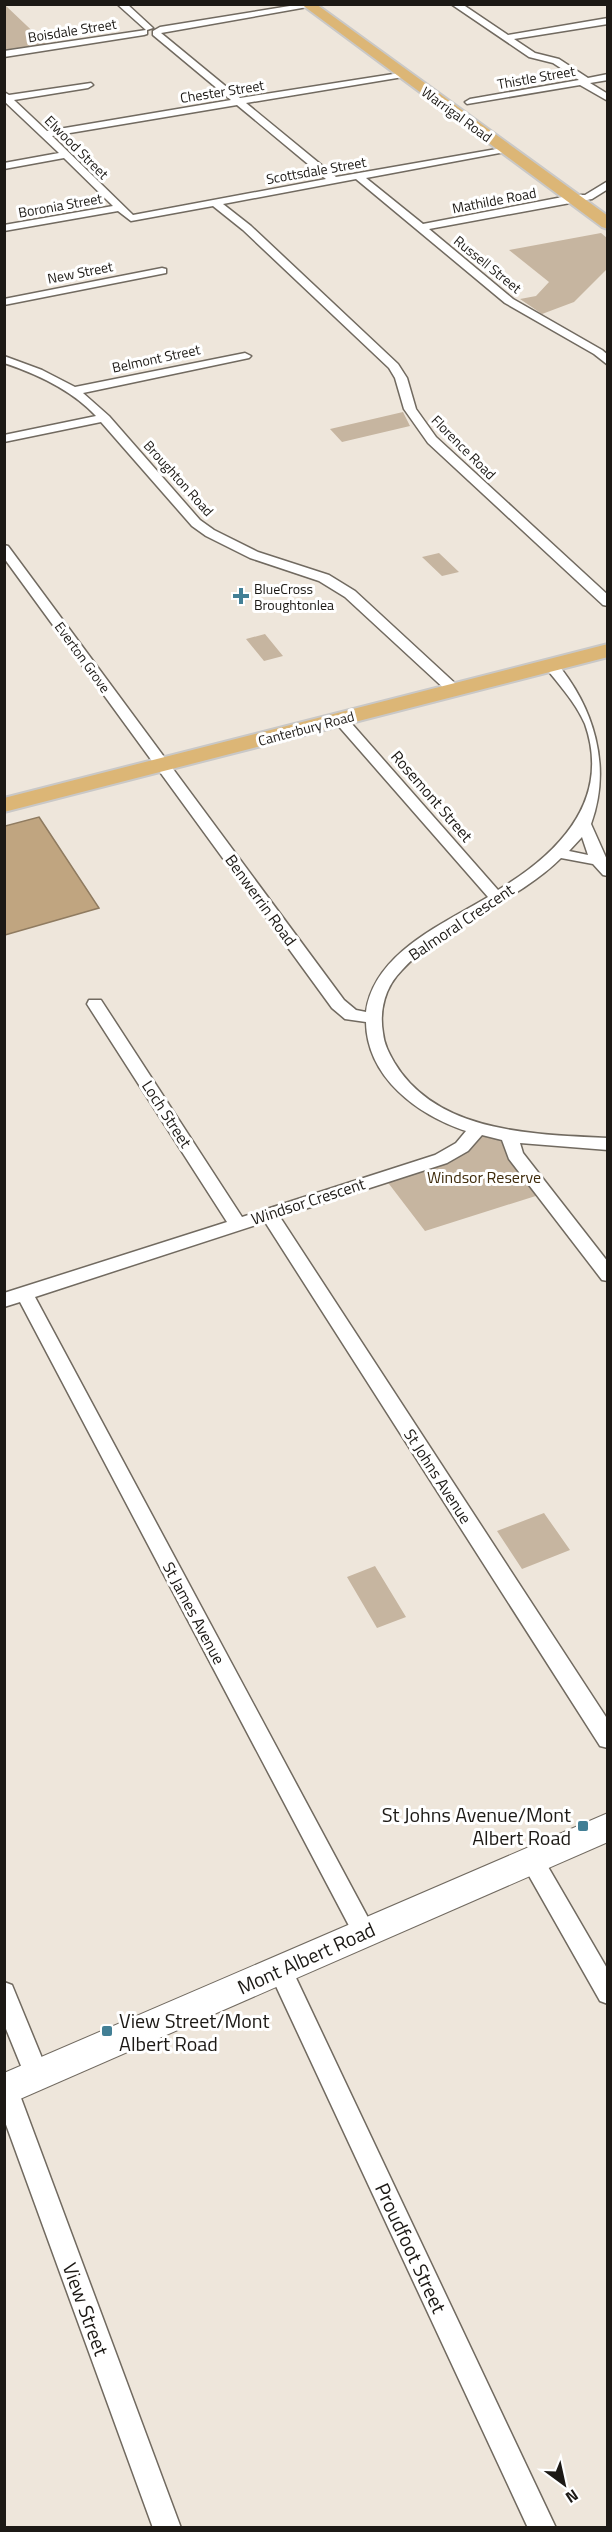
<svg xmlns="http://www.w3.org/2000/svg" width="612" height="2532" viewBox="0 0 612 2532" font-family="'Titillium Web',sans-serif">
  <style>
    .green { fill: #c6b5a0 }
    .water { fill: #c0a580; stroke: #8f7b60; stroke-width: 1.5 }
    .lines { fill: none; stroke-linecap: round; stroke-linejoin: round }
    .minor-casing { stroke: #716a60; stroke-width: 3 }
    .secondary-casing { stroke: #716a60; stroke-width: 2 }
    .primary-casing { stroke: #c9c8c7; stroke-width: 4 }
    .minor { fill: #fff; fill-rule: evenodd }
    .secondary { fill: #fff; fill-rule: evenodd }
    .primary { fill: #dcb676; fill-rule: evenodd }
    .poi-dot { fill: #427f95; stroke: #fff; stroke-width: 2 }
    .labels { text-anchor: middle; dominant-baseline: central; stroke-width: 6; stroke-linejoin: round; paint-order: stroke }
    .far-street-label { font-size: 14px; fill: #1c1915; stroke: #fff }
    .far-poi-label { font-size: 14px; fill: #1c1915; stroke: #fff; text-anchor: start }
    .street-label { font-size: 16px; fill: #1c1915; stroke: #fff }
    .park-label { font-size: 16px; fill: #3e2a0a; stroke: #fff }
    .near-poi-label { font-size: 20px; fill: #1c1915; stroke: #fff; text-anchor: end }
    .near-street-label { font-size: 20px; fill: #1c1915; stroke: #fff }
  </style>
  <rect width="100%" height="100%" fill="#eee6db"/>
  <path class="green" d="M 4,5 L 5,5 L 46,44 L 5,50 Z
    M 601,233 L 607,238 L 607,269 L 574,302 L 542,314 L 520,299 L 536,296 L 549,282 L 509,250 Z
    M 403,412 L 410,426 L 342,442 L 330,429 Z
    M 439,553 L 459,572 L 442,576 L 422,557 Z
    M 265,634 L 283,656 L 264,661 L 246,639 Z
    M 479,1131 L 506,1138 L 542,1194 L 425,1231 L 386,1180 L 440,1162 Z
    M 544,1513 L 570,1550 L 522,1569 L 497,1531 Z
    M 375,1566 L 406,1617 L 377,1628 L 347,1577 Z"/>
  <path class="water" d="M 39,817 L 99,908 L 5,935 L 5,826 Z"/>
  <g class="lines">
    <g class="minor-casing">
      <path id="minor" d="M 117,4 L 127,4 L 153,28 L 147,30 L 147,34 L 144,35 L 4,57 L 4,51 L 146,30 Z
        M 302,4 L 313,6 L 161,33 L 240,98 L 406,72 L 406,76 L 403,77 L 246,103 L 336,177 L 508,147 L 508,151 L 505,152 L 366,178 L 423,224 L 573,195 L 585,195 L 608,181 L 608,189 L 592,199 L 429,229 L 513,299 L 602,350 L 608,355 L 608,365 L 594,354 L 505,303 L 356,179 L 223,204 L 251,226 L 398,364 L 407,378 L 416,409 L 436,437 L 608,595 L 608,606 L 603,605 L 428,443 L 404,409 L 395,378 L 389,368 L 243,230 L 213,206 L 131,221 L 118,211 L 4,231 L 4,225 L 113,206 L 64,158 L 4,169 L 4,163 L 59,153 L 4,101 L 4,92 L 9,95 L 91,83 L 93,85 L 88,88 L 14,100 L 47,131 L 231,100 L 153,35 L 153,31 L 160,27 ZM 237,105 L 326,179 L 133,215 L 52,136 Z
        M 451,4 L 462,4 L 508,35 L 608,18 L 608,24 L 514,39 L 535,53 L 559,59 L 588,78 L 608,74 L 608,80 L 590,83 L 608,94 L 608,101 L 580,85 L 467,104 L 465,102 L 470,99 L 579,80 L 553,63 L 529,57 Z
        M 162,268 L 166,269 L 166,273 L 4,305 L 4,299 Z
        M 245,353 L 251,356 L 249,358 L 83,393 L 109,416 L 200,520 L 214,530 L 258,552 L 329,575 L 355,591 L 458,686 L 460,689 L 458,692 L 448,692 L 345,597 L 319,581 L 250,558 L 206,536 L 192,526 L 101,422 L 4,442 L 4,435 L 96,416 C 72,390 37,374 4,363 L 4,356 L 42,370 L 75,387 Z
        M 4,545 L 8,546 L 344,1000 L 356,1010 L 366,1012 C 374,953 443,924 488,897 L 335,722 L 333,719 L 335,716 L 345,716 L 498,890 C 558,854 612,801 585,724 C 575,701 558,684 543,664 L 545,661 L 555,661 C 594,707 612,766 591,824 L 608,862 L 608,876 L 603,875 L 593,864 L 561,858 C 515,904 446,922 402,970 C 385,987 379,1010 383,1033 C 384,1044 389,1053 394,1062 C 437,1134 534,1134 608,1138 L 608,1150 L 520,1143 L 523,1153 L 608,1262 L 608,1281 L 602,1280 L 509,1159 L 502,1140 L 482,1135 L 468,1151 L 447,1163 L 280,1217 L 608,1720 L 608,1748 L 600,1746 L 265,1222 L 35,1297 L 372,1925 L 375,1932 L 372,1939 L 364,1943 L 356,1939 L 20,1302 L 4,1307 L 4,1293 L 227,1222 L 87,1004 L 89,1000 L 101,1000 L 242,1217 L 435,1155 L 456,1143 L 466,1131 C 418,1115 367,1078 366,1022 L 345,1019 L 332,1008 L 4,558 ZM 582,837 L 588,855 L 569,851 Z
        M 532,1850 L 540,1853 L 608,1970 L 608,2004 L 600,2001 L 524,1867 L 521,1860 L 524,1853 Z
        M 280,1958 L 288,1961 L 556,2528 L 528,2528 L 268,1969 L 272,1961 Z
        M 4,1982 L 12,1985 L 49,2075 L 46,2083 L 37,2087 L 28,2083 L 4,2024 Z
        M 6,2078 L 15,2082 L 18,2090 L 181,2528 L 153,2528 L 4,2119 Z"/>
    </g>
    <g class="secondary-casing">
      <path id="secondary" d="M 608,1813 L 608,1842 L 4,2106 L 4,2073 Z"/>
    </g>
    <g class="primary-casing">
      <path id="primary" d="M 301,4 L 316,4 L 608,216 L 608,229 L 602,227 Z
        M 608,644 L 608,657 L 4,812 L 4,798 Z"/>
    </g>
    <use href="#minor" class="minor"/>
    <use href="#secondary" class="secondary"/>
    <use href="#primary" class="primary"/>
  </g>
  <g class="poi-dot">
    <path d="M238 587h6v6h6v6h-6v6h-6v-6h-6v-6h6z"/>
    <rect x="577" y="1820" width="12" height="12" rx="3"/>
    <rect x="101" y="2025" width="12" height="12" rx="3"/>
  </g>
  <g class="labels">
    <g class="far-street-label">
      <text transform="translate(72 30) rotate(-9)">Boisdale Street</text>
      <text transform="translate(536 77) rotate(-10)">Thistle Street</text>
      <text transform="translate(222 91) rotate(-9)">Chester Street</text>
      <text transform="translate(457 114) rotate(36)">Warrigal Road</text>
      <text transform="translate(77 147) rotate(45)">Elwood Street</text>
      <text transform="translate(316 170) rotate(-10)">Scottsdale Street</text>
      <text transform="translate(494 200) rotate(-11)">Mathilde Road</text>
      <text transform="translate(60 205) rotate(-10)">Boronia Street</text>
      <text transform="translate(488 264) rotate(39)">Russell Street</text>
      <text transform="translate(80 272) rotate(-11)">New Street</text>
      <text transform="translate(156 358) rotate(-12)">Belmont Street</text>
      <text transform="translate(464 447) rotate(45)">Florence Road</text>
      <text transform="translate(179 478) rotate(48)">Broughton Road</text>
      <text transform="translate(83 657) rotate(54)">Everton Grove</text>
      <text transform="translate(306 728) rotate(-15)">Canterbury Road</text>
    </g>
    <g class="far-poi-label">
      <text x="254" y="588">BlueCross<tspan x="254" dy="16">Broughtonlea</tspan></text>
    </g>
    <g class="street-label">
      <text transform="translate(432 796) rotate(49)">Rosemont Street</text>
      <text transform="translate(261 900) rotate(54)">Benwerrin Road</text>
      <text transform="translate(461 922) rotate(-34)">Balmoral Crescent</text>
      <text transform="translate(167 1114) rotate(57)">Loch Street</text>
      <text transform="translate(308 1201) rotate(-18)">Windsor Crescent</text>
      <text transform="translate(438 1476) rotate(57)">St Johns Avenue</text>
      <text transform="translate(194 1613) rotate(62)">St James Avenue</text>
    </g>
    <g class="park-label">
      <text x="484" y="1177">Windsor Reserve</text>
    </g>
    <g class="near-poi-label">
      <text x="571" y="1814">St Johns Avenue/Mont<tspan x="571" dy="23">Albert Road</tspan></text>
      <text x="119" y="2020" text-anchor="start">View Street/Mont<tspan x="119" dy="23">Albert Road</tspan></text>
    </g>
    <g class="near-street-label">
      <text transform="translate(306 1958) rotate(-24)">Mont Albert Road</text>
      <text transform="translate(411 2248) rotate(65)">Proudfoot Street</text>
      <text transform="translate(86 2309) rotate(70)">View Street</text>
    </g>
  </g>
  <rect width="612" height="2532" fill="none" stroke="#1c1915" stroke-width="12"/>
  <g transform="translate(564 2484) rotate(147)" stroke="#ffffff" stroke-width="4.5" paint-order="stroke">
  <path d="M0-4.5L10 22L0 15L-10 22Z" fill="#1c1915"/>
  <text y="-9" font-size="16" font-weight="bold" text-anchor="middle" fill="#1c1915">N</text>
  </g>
</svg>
